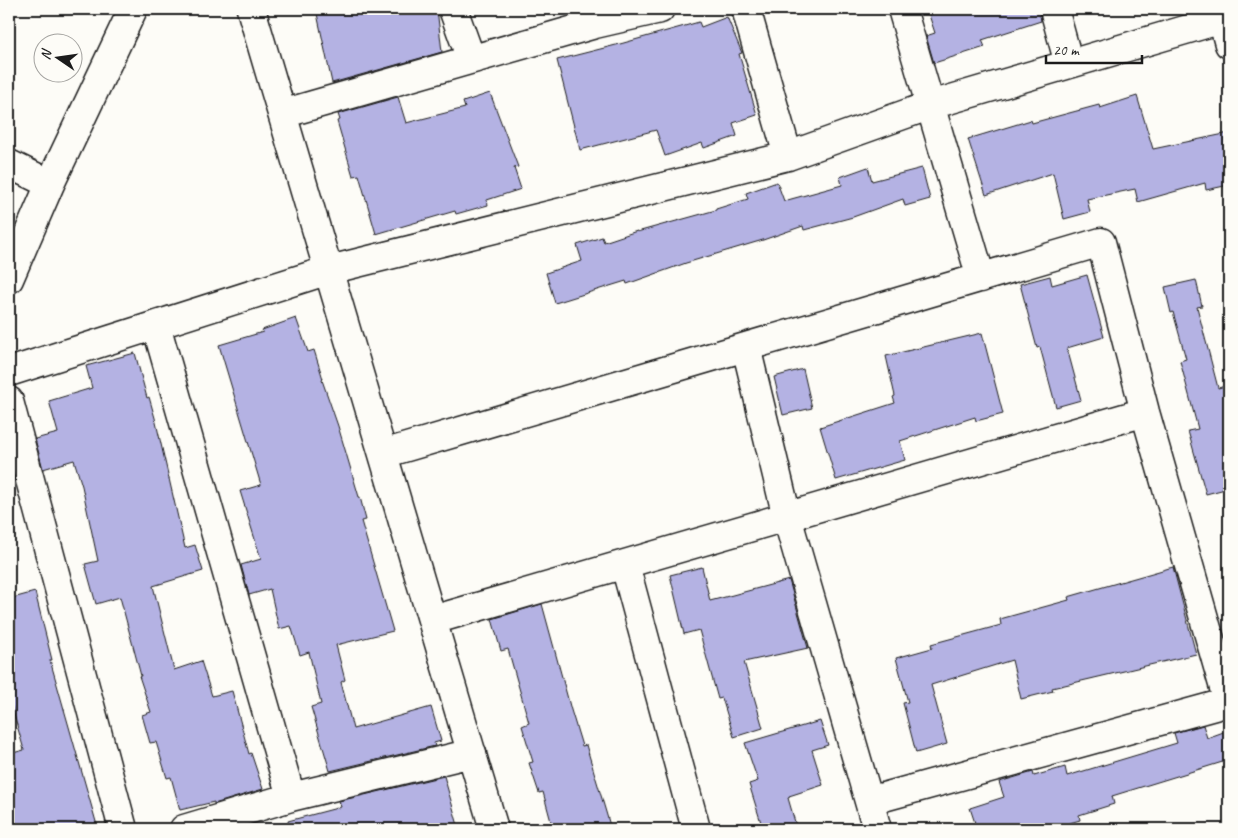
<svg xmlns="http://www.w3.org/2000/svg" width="1238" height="838" viewBox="0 0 1238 838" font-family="Caveat,sans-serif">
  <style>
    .building { fill: #b4b2e3; stroke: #1c1c1c }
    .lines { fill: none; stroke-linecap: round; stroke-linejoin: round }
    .minor-casing { stroke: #1c1c1c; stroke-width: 31 }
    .minor { stroke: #fdfcf7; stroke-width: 28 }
  </style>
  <rect width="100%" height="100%" fill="#fdfcf7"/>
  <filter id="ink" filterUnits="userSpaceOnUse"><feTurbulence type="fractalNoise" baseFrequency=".02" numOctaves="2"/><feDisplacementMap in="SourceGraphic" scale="10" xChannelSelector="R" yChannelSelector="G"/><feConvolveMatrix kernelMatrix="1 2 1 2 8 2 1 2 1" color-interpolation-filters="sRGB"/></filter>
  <g filter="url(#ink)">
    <path class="building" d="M 316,9 L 437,9 L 442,52 L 332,83 Z
      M 927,9 L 1039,9 L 1041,21 L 982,40 L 985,47 L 934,63 L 926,36 L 935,33 Z
      M 727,17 L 742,53 L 739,54 L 757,115 L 733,123 L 737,136 L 704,148 L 702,143 L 665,156 L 656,130 L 580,150 L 557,60 L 620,44 L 699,22 L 701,27 Z
      M 490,93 L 518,167 L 514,168 L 521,189 L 487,200 L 488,205 L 456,214 L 455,211 L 376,234 L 359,175 L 353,176 L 337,121 L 340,120 L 338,114 L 398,97 L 406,123 L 465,108 L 463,102 Z
      M 1137,96 L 1153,149 L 1229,133 L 1229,185 L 1206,190 L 1205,183 L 1138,202 L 1135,189 L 1087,199 L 1090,212 L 1064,219 L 1053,173 L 986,195 L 968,139 L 1031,120 L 1032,123 L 1099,105 L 1100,108 Z
      M 868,167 L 872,181 L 922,168 L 930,199 L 905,206 L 903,199 L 853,217 L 804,230 L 803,226 L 763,240 L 686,263 L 627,284 L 626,281 L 555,303 L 546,273 L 582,261 L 577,245 L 602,237 L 604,242 L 637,231 L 637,232 L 716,210 L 716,209 L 748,199 L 746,193 L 777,182 L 784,201 L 842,185 L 840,177 Z
      M 1087,275 L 1104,337 L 1067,348 L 1081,400 L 1056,407 L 1040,347 L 1037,348 L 1020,284 L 1050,276 L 1052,285 Z
      M 1196,280 L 1202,306 L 1197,307 L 1218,388 L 1229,385 L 1229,488 L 1206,494 L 1188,431 L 1198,429 L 1180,361 L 1186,359 L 1173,312 L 1171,313 L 1165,287 Z
      M 296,318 L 308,352 L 314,350 L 323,379 L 322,380 L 338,426 L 359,497 L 360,497 L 366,520 L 361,521 L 393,631 L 336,645 L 345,680 L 341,682 L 353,729 L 431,707 L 441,741 L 434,743 L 435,746 L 330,771 L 311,707 L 321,704 L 309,652 L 300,655 L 291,626 L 279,629 L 270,589 L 249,595 L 241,565 L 261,559 L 240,491 L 261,485 L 219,345 L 263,332 L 262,330 Z
      M 982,333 L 1003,414 L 976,421 L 975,417 L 900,441 L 905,460 L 836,480 L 820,427 L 895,403 L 893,397 L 895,396 L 886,356 Z
      M 135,353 L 147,398 L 149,397 L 155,418 L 185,548 L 195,545 L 203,571 L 153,586 L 174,670 L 201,661 L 212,696 L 232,691 L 249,754 L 251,753 L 263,789 L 214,804 L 214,802 L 180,810 L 171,777 L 167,778 L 156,742 L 150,743 L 142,715 L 151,712 L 139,676 L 141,676 L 120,597 L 96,604 L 85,564 L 98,561 L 82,486 L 74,460 L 43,469 L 35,439 L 58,433 L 49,401 L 92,388 L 86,366 Z
      M 803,369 L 812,408 L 783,415 L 774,377 Z
      M 702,567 L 710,601 L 789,580 L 808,648 L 744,662 L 763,728 L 734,737 L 722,698 L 718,699 L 699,630 L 684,634 L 670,575 Z
      M 1173,567 L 1196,654 L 1052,688 L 1053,691 L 1021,699 L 1012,660 L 931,685 L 947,744 L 916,753 L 903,703 L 908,702 L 896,658 L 932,648 L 931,644 L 1001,625 L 1000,619 L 1069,600 L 1068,597 Z
      M 35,592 L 52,660 L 50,660 L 98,829 L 9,829 L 9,754 L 24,750 L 9,697 L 9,599 Z
      M 542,604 L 571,710 L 582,746 L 586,745 L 611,829 L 553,829 L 543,792 L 539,793 L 529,763 L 533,762 L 522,726 L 529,723 L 508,649 L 501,651 L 492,619 Z
      M 820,721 L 828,745 L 812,750 L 823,785 L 789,796 L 790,797 L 788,798 L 797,829 L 763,829 L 749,784 L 758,781 L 745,743 Z
      M 1203,725 L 1207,738 L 1229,730 L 1229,760 L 1112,796 L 1114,804 L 1079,815 L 1080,820 L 1049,829 L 977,829 L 970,808 L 1004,797 L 999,782 L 1033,772 L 1034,776 L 1065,767 L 1067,776 L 1177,743 L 1174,733 Z
      M 444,776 L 459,829 L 289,829 L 288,821 L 341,807 L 339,801 Z"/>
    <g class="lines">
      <g class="minor-casing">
        <path id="minor" d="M 251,9 L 494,829
          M 453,9 L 471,59
          M 746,9 L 788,156
          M 902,9 L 981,278
          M 1054,9 L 1069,64
          M 1222,19 L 1229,44
          M 282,114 L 595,24 L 660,9
          M 9,164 L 50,184
          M 9,279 L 50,184 L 133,9
          M 156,325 L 291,797
          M 746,347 L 787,517 L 877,829
          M 9,372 L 329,270 L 788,156 L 931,105 L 1229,17
          M 9,401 L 123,829
          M 383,454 L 1101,242 L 1145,412 L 1228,702
          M 625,565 L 696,829
          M 433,620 L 1145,412
          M 869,801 L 1229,702
          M 184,829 L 291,797 L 472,753"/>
      </g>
      <use href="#minor" class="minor"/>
    </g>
  </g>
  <rect width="1238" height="838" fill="none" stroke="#fdfcf7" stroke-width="30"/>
  <rect x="15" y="15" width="1208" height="808" fill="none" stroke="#1c1c1c" stroke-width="2" filter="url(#ink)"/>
  <g transform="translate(58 58) rotate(283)"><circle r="24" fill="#fdfcf7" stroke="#a3a29f"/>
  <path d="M0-4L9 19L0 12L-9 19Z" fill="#1c1c1c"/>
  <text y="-8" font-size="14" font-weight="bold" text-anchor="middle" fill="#1c1c1c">N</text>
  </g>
  <path d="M1046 55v8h96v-8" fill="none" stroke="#1c1c1c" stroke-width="2.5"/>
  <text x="1053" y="55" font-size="15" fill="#1c1c1c" stroke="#fdfcf7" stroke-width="4" paint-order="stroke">20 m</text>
</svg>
